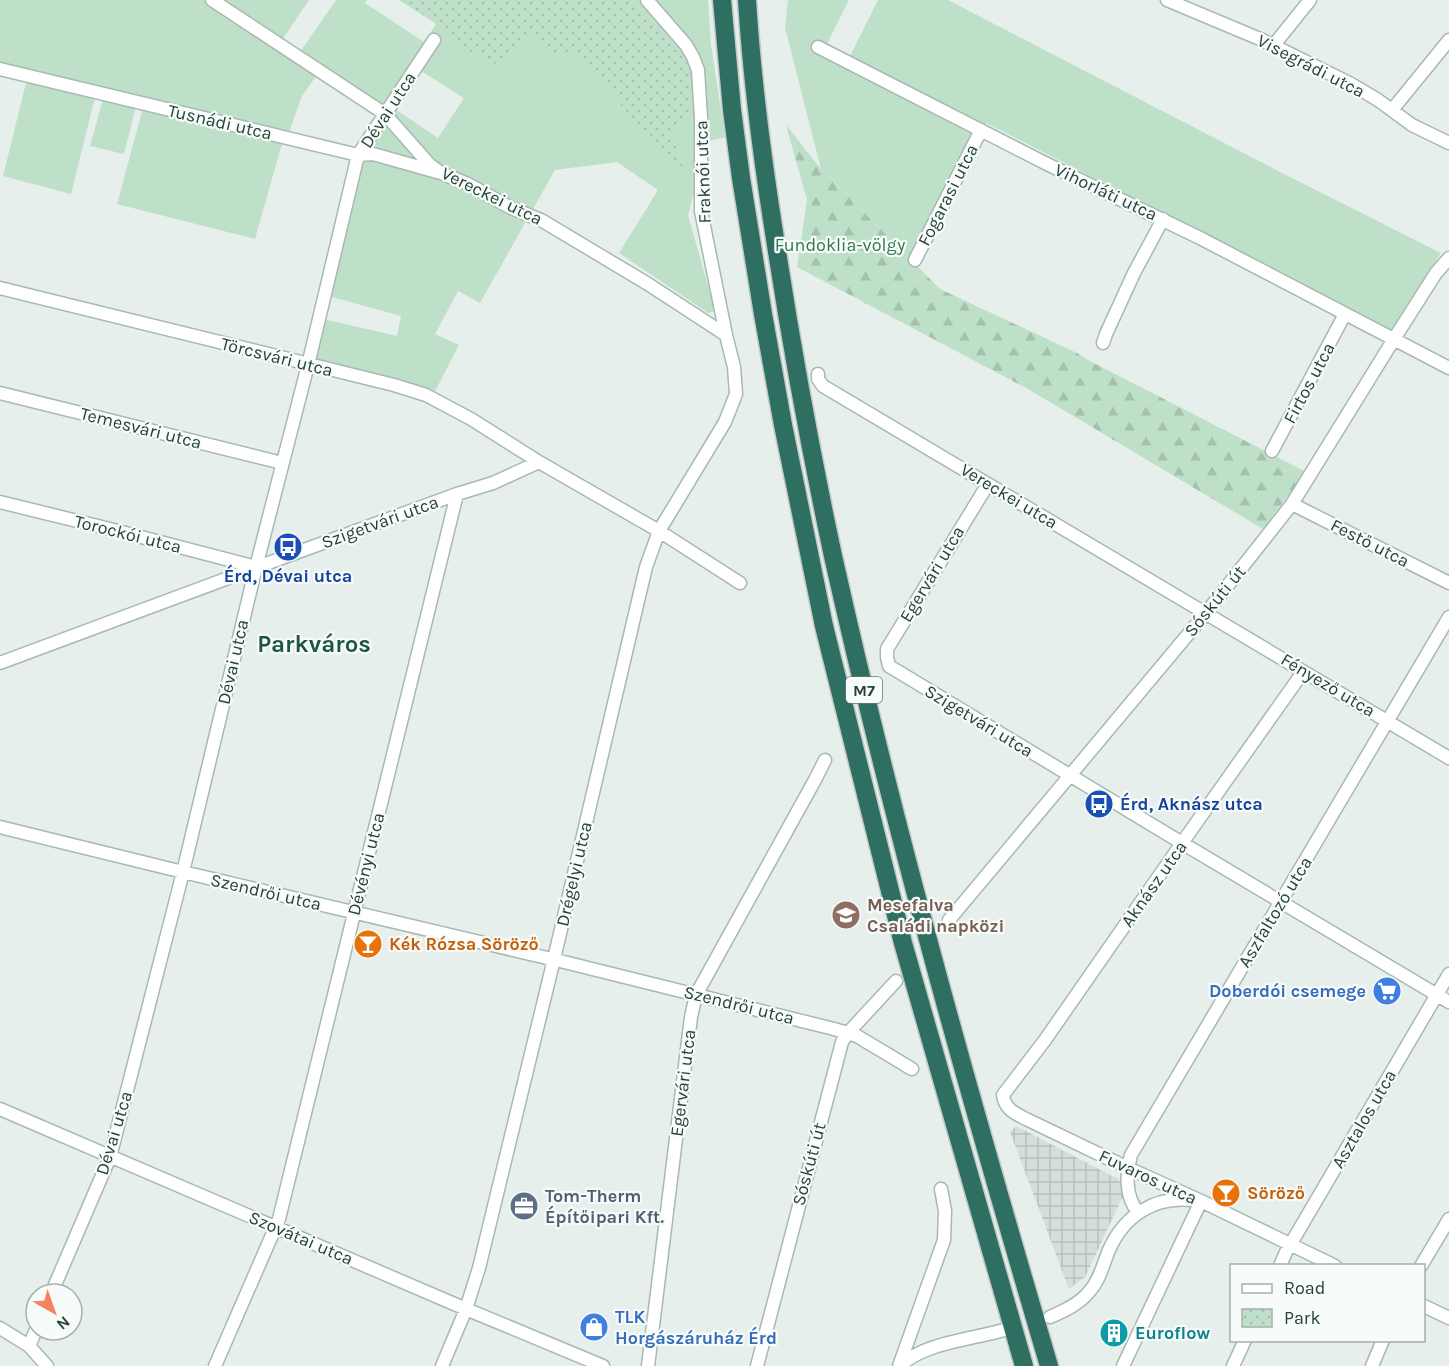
<svg xmlns="http://www.w3.org/2000/svg" width="1449" height="1366" viewBox="0 0 1449 1366" font-family="Karla,sans-serif">
  <style>
    .industrial { fill: url(#industrial-grid) }
    .green { fill: #bfe0c8; fill-rule: evenodd }
    .forest { fill: url(#forest-firs) }
    .park { fill: url(#park-dots) }
    .lines { fill: none; stroke-linecap: round; stroke-linejoin: round }
    .minor-casing { stroke: #a8b8b2; stroke-width: 15 }
    .highway-casing { stroke: #c2cac8; stroke-width: 21 }
    .minor { stroke: #fff; stroke-width: 12 }
    .highway { stroke: #2f6f62; stroke-width: 18 }
    .labels { text-anchor: middle; dominant-baseline: central; stroke-width: 4.5; stroke-linejoin: round; paint-order: stroke }
    .shield { fill: #f7fbf9; stroke: #637a73; stroke-width: 1.5 }
    .shield-label { font-size: 16px; font-weight: bold; fill: #24423a }
    .street-label { font-size: 18px; fill: #24423a; stroke: #f7fbf9 }
    .park-label { font-size: 18px; fill: #2d7a4b; stroke: #f7fbf9 }
    .transit-label { font-size: 18px; font-weight: bold; fill: #164399; stroke: #f7fbf9 }
    .education-label { font-size: 18px; font-weight: bold; fill: #785e54; stroke: #f7fbf9; text-anchor: start }
    .food-label { font-size: 18px; font-weight: bold; fill: #c56008; stroke: #f7fbf9; text-anchor: start }
    .shop-label { font-size: 18px; font-weight: bold; fill: #366cbe; stroke: #f7fbf9; text-anchor: end }
    .service-label { font-size: 18px; font-weight: bold; fill: #4e5e75; stroke: #f7fbf9; text-anchor: start }
    .culture-label { font-size: 18px; font-weight: bold; fill: #0d838f; stroke: #f7fbf9; text-anchor: start }
    .district-label { font-size: 24px; font-weight: bold; fill: #1f5548; stroke: #f7fbf9 }
  </style>
  <defs>
    <pattern id="industrial-grid" width="8" height="8" patternUnits="userSpaceOnUse" patternTransform="scale(1.5)"><rect width="8" height="8" fill="#d4dfda"/><path d="M0 4h8M4 0v8" fill="none" stroke="#b6c1bc"/></pattern>
    <pattern id="forest-firs" width="22" height="20" patternUnits="userSpaceOnUse" patternTransform="scale(1.5)"><rect width="22" height="20" fill="#bfe0c8"/><path d="M5 1l3.5 6h-7zM16 11l3.5 6h-7z" fill="#a4c1ad"/></pattern>
    <pattern id="park-dots" width="8" height="8" patternUnits="userSpaceOnUse" patternTransform="scale(1.5)"><rect width="8" height="8" fill="#bfe0c8"/><path d="M2 2h.1M6 6h.1" fill="none" stroke="#a4c1ad" stroke-width="1.8" stroke-linecap="round"/></pattern>
  </defs>
  <rect width="100%" height="100%" fill="#e6efeb"/>
  <path class="industrial" d="M 1016,1126 L 1118,1179 L 1122,1185 L 1124,1194 L 1085,1277 L 1069,1289 L 1010,1132 Z"/>
  <path class="green" d="M 0,0 L 309,0 L 282,40 L 300,52 L 336,0 L 367,0 L 365,3 L 424,42 L 436,24 L 399,0 L 559,0 L 684,168 L 672,136 L 689,112 L 612,0 L 708,0 L 711,45 L 725,137 L 697,144 L 694,192 L 688,215 L 715,311 L 708,313 L 619,253 L 658,190 L 617,162 L 555,170 L 480,303 L 458,291 L 435,334 L 459,345 L 433,395 L 312,363 L 323,319 L 397,336 L 401,316 L 328,296 L 361,160 L 387,120 L 317,75 L 302,96 L 287,138 L 281,147 L 255,239 L 117,204 L 143,108 L 136,106 L 124,154 L 90,146 L 103,99 L 95,97 L 71,194 L 3,176 L 28,75 L 0,68 ZM 421,71 L 464,98 L 438,138 L 395,109 Z
    M 788,0 L 849,0 L 826,46 L 849,58 L 878,0 L 948,0 L 1286,175 L 1441,253 L 1391,330 L 986,123 L 910,259 L 821,169 L 785,28 Z"/>
  <path class="forest" d="M 786,125 L 821,169 L 940,289 L 1077,353 L 1086,359 L 1306,472 L 1263,529 L 1028,389 L 797,267 L 807,200 Z"/>
  <path class="park" d="M 399,0 L 634,0 L 688,63 L 690,85 L 689,112 L 672,136 L 685,170 L 626,111 L 604,84 L 570,50 L 557,59 L 530,34 L 492,66 L 445,34 C 437,20 413,9 399,0 Z"/>
  <g class="lines">
    <g class="minor-casing">
      <path id="minor" d="M 212,0 L 385,114 L 429,164 L 441,173 L 468,184 L 511,208 L 541,220 L 648,284 L 726,335
        M 1167,0 L 1260,39 L 1351,84 L 1378,100 L 1412,125 L 1449,143
        M 1273,46 L 1310,0
        M 818,47 L 1047,164 L 1200,238 L 1449,368
        M 0,69 L 358,155 L 373,154 L 437,172
        M 1392,110 L 1449,40
        M 915,260 L 981,130
        M 0,288 L 394,385 L 426,395 L 471,419 L 539,462 L 659,531 L 740,583
        M 1103,343 L 1106,334 L 1134,273 L 1163,219
        M 818,374 L 818,379 L 823,386 L 1449,758
        M 0,393 L 282,463
        M 1272,451 L 1345,314
        M 988,484 L 887,649 L 887,657 L 889,666 L 1182,843 L 1449,1002
        M 0,502 L 122,532 L 256,567
        M 1292,504 L 1449,583
        M 0,663 L 290,555 L 457,494 L 493,483 L 539,462
        M 1303,672 L 1182,843 L 1045,1040 L 1003,1095 C 1005,1109 1014,1113 1026,1119 L 1128,1168 L 1201,1201 L 1335,1266
        M 0,827 L 183,872 L 560,961 L 834,1029 L 857,1036 L 912,1069
        M 949,920 L 1206,613 L 1292,504 L 1394,339 L 1436,273 L 1449,258
        M 0,1109 L 466,1309 L 603,1366
        M 1138,1212 C 1125,1197 1126,1173 1131,1155 L 1449,617
        M 1280,1266 L 1286,1252 L 1449,974
        M 1421,1266 L 1449,1219
        M 51,1294 L 110,1157 L 183,872 L 256,567 L 308,365 L 358,155 L 434,40
        M 1424,1306 L 1449,1318
        M 1050,1317 C 1064,1311 1079,1304 1089,1292 C 1100,1280 1103,1264 1109,1250 C 1124,1216 1154,1196 1191,1200
        M 0,1328 L 29,1346 L 47,1366
        M 29,1346 L 36,1330
        M 215,1366 L 279,1219 L 457,494
        M 442,1366 L 466,1309 L 479,1268 L 554,959 L 646,567 L 659,531 L 725,422 L 736,394 L 734,367 L 726,335 L 701,211 L 701,118 L 698,70 L 693,57 L 686,45 L 647,0
        M 648,1366 L 691,1017 L 696,995 L 816,778 L 825,760
        M 757,1366 L 842,1042 L 847,1034 L 896,981
        M 899,1366 L 944,1240 L 945,1211 L 941,1189
        M 900,1366 C 923,1343 973,1339 1004,1330
        M 1123,1366 L 1201,1201
        M 1233,1366 L 1245,1340
        M 1372,1366 L 1383,1340"/>
    </g>
    <g class="highway-casing">
      <path id="highway" d="M 722,0 L 732,110 L 741,178 L 763,314 L 783,425 L 824,626 L 903,943 L 1024,1366
        M 747,0 C 752,82 763,164 776,245 C 792,349 811,453 833,556 C 894,829 970,1098 1049,1366"/>
    </g>
    <use href="#minor" class="minor"/>
    <use href="#highway" class="highway"/>
  </g>
  <defs>
    <g id="bus-disc" transform="scale(1.5)"><circle r="9.5" fill="#1a4fb4" stroke="#f7fbf9"/><path d="M-5-6H5V4H4V6H2V4H-2V6H-4V4H-5ZM-3.5-4V0h7V-4ZM-3.5 1.2v1.5H-2V1.2ZM2 1.2v1.5H3.5V1.2Z" fill="#fff"/></g>
    <g id="school-disc" transform="scale(1.5)"><circle r="9.5" fill="#8d6e63" stroke="#f7fbf9"/><path d="M0-5L7-2L0 1L-7-2ZM-4 1L0 2.5L4 1V4Q0 6-4 4Z" fill="#fff"/></g>
    <g id="bar-disc" transform="scale(1.5)"><circle r="9.5" fill="#e8710a" stroke="#f7fbf9"/><path d="M-6-5H6L.8 .8V4.5H3.5V6h-7V4.5H-.8V.8Z" fill="#fff"/></g>
    <g id="supermarket-disc" transform="scale(1.5)"><circle r="9.5" fill="#3f7fe0" stroke="#f7fbf9"/><path d="M-6-5.5h2.5l.6 2H6L4.5 2H-2.5L-4.4-4H-6ZM-1.5 3.2a1.3 1.3 0 1 0 .1 0ZM3 3.2a1.3 1.3 0 1 0 .1 0Z" fill="#fff"/></g>
    <g id="office-disc" transform="scale(1.5)"><circle r="9.5" fill="#5c6f8a" stroke="#f7fbf9"/><path d="M-6-3h4V-5.5h4V-3h4V5H-6ZM-1-4.5V-3h2v-1.5ZM-6 0V1H6V0Z" fill="#fff"/></g>
    <g id="shop-disc" transform="scale(1.5)"><circle r="9.5" fill="#3f7fe0" stroke="#f7fbf9"/><path d="M-5-2.5h2.3a2.7 3.5 0 0 1 5.4 0H5L5.5 6h-11ZM-1.5-2.5h3a1.5 2.3 0 0 0-3 0Z" fill="#fff"/></g>
    <g id="building-disc" transform="scale(1.5)"><circle r="9.5" fill="#0f9aa8" stroke="#f7fbf9"/><path d="M-4-6H4V6H1V3H-1V6H-4ZM-2.5-4.3h1.7v1.8h-1.7ZM.8-4.3h1.7v1.8H.8ZM-2.5-1h1.7V.8h-1.7ZM.8-1h1.7V.8H.8Z" fill="#fff"/></g>
  </defs>
  <g fill-rule="evenodd">
    <use href="#bus-disc" x="288" y="547"/>
    <use href="#bus-disc" x="1099" y="804"/>
    <use href="#school-disc" x="846" y="915"/>
    <use href="#bar-disc" x="368" y="944"/>
    <use href="#supermarket-disc" x="1387" y="991"/>
    <use href="#bar-disc" x="1226" y="1193"/>
    <use href="#office-disc" x="524" y="1206"/>
    <use href="#shop-disc" x="594" y="1327"/>
    <use href="#building-disc" x="1114" y="1333"/>
  </g>
  <g class="labels">
    <rect class="shield" x="846" y="677" width="36" height="26" rx="4.5"/>
    <g class="shield-label">
      <text x="864" y="690">M7</text>
    </g>
    <g class="street-label">
      <text transform="translate(1311 66) rotate(27)">Visegrádi utca</text>
      <text transform="translate(388 110) rotate(-57)">Dévai utca</text>
      <text transform="translate(220 122) rotate(13)">Tusnádi utca</text>
      <text transform="translate(703 172) rotate(-92)">Fraknói utca</text>
      <text transform="translate(1106 192) rotate(25)">Vihorláti utca</text>
      <text transform="translate(948 195) rotate(-63)">Fogarasi utca</text>
      <text transform="translate(492 196) rotate(26)">Vereckei utca</text>
      <text transform="translate(277 357) rotate(14)">Törcsvári utca</text>
      <text transform="translate(1309 383) rotate(-62)">Firtos utca</text>
      <text transform="translate(141 428) rotate(14)">Temesvári utca</text>
      <text transform="translate(1009 496) rotate(31)">Vereckei utca</text>
      <text transform="translate(380 522) rotate(-20)">Szigetvári utca</text>
      <text transform="translate(128 534) rotate(14)">Torockói utca</text>
      <text transform="translate(1370 543) rotate(27)">Festő utca</text>
      <text transform="translate(932 574) rotate(-59)">Egervári utca</text>
      <text transform="translate(1215 601) rotate(-51)">Sóskúti út</text>
      <text transform="translate(233 662) rotate(-77)">Dévai utca</text>
      <text transform="translate(1328 685) rotate(31)">Fényező utca</text>
      <text transform="translate(979 721) rotate(31)">Szigetvári utca</text>
      <text transform="translate(366 864) rotate(-76)">Dévényi utca</text>
      <text transform="translate(574 874) rotate(-77)">Drégelyi utca</text>
      <text transform="translate(1154 884) rotate(-55)">Aknász utca</text>
      <text transform="translate(266 892) rotate(13)">Szendrői utca</text>
      <text transform="translate(1275 912) rotate(-59)">Aszfaltozó utca</text>
      <text transform="translate(739 1005) rotate(14)">Szendrői utca</text>
      <text transform="translate(683 1083) rotate(-83)">Egervári utca</text>
      <text transform="translate(1364 1119) rotate(-60)">Asztalos utca</text>
      <text transform="translate(114 1133) rotate(-73)">Dévai utca</text>
      <text transform="translate(809 1164) rotate(-75)">Sóskúti út</text>
      <text transform="translate(1148 1177) rotate(25)">Fuvaros utca</text>
      <text transform="translate(301 1238) rotate(23)">Szovátai utca</text>
    </g>
    <g class="park-label">
      <text x="840" y="245">Fundoklia-völgy</text>
    </g>
    <g class="transit-label">
      <text x="288" y="576">Érd, Dévai utca</text>
      <text x="1120" y="804" text-anchor="start">Érd, Aknász utca</text>
    </g>
    <g class="education-label">
      <text x="867" y="905">Mesefalva<tspan x="867" dy="21">Családi napközi</tspan></text>
    </g>
    <g class="food-label">
      <text x="389" y="944">Kék Rózsa Söröző</text>
      <text x="1247" y="1193">Söröző</text>
    </g>
    <g class="shop-label">
      <text x="1366" y="991">Doberdói csemege</text>
      <text x="615" y="1317" text-anchor="start">TLK<tspan x="615" dy="21">Horgászáruház Érd</tspan></text>
    </g>
    <g class="service-label">
      <text x="545" y="1196">Tom-Therm<tspan x="545" dy="21">Építőipari Kft.</tspan></text>
    </g>
    <g class="culture-label">
      <text x="1135" y="1333">Euroflow</text>
    </g>
    <g class="district-label">
      <text x="314" y="644">Parkváros</text>
    </g>
  </g>
  <rect x="1230" y="1264" width="195" height="78" fill="#f7fbf9" stroke="#a3b1ad" stroke-width="1.5"/>
  <rect x="1242" y="1284" width="30" height="9" fill="#ffffff" stroke="#a3b1ad" stroke-width="1.5"/>
  <text x="1284" y="1294" font-size="18" fill="#24423a">Road</text>
  <rect x="1242" y="1309" width="30" height="18" fill="url(#park-dots)" stroke="#a3b1ad" stroke-width="1.5"/>
  <text x="1284" y="1324" font-size="18" fill="#24423a">Park</text>
  <g transform="translate(54 1312) rotate(140)"><circle r="28" fill="#f7fbf9" stroke="#a3b1ad" stroke-width="1.5"/>
  <path d="M0-4.5L10 22L0 15L-10 22Z" fill="#f4845f"/>
  <text y="-9" font-size="16" font-weight="bold" text-anchor="middle" fill="#24423a">N</text>
  </g>
</svg>
